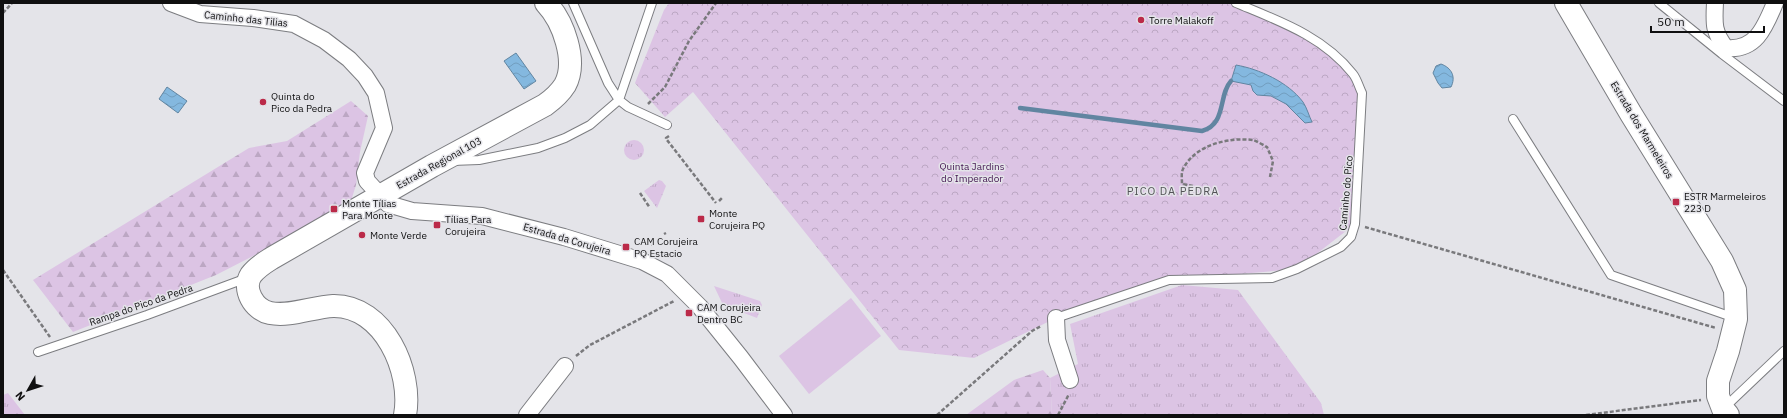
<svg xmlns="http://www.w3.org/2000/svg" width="1787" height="418" viewBox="0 0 1787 418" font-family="'IBM Plex Sans',sans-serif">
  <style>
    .grass { fill: url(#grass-tufts) }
    .forest { fill: url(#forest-firs) }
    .park { fill: url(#park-crowns) }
    .pitch { fill: #dcc4e4 }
    .water { fill: url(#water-waves); stroke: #6185a1 }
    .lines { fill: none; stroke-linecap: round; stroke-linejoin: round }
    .stream { stroke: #6185a1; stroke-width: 4.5 }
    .service-casing { stroke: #7c7d81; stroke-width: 10 }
    .minor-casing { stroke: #7c7d81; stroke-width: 18 }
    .secondary-casing { stroke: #7c7d81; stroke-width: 24 }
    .path { stroke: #79797c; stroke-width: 2.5; stroke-dasharray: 4 2; stroke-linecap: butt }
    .service { stroke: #fff; stroke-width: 8 }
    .minor { stroke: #fff; stroke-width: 16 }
    .secondary { stroke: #fff; stroke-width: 22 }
    .poi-dot { fill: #bb2a49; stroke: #e4e4e9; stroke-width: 1.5 }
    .labels { text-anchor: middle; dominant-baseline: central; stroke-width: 3; stroke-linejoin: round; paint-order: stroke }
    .street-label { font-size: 10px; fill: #0f0f10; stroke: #e4e4e9 }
    .poi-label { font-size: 10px; fill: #0f0f10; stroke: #e4e4e9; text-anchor: start }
    .park-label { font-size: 10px; fill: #431651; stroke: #e4e4e9 }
    .neighbourhood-label { font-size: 11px; letter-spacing: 1px; fill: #535357; stroke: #e4e4e9 }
  </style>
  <defs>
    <pattern id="grass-tufts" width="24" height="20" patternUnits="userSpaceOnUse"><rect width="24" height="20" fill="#dcc4e4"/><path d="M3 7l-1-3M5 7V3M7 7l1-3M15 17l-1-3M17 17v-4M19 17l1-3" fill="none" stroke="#bca7c3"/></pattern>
    <pattern id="forest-firs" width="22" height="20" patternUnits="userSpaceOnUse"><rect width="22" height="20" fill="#dcc4e4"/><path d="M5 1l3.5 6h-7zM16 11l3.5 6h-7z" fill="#bca7c3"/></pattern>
    <pattern id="park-crowns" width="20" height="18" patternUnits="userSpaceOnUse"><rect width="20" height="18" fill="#dcc4e4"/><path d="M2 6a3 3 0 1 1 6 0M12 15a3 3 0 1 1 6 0" fill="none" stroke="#bca7c3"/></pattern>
    <pattern id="water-waves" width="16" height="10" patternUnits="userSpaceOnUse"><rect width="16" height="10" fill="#84b8df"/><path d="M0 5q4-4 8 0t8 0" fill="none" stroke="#719dbe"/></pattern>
  </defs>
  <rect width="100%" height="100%" fill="#e4e4e9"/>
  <path class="grass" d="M624 150a10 10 0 1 1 20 0a10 10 0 1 1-20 0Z
    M 659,180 L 662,181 L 666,186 L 657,208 L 644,191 Z
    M 1182,285 L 1238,290 L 1321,403 L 1324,415 L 1052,415 L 1050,378 L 1078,364 L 1070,324 Z
    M 714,286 L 760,301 L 762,305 L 757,318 L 723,305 Z
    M 8,393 L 25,415 L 3,415 L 3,395 Z"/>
  <path class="forest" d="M 351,101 L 368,116 L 360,152 L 356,185 L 351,201 L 313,225 L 216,275 L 73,332 L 33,280 L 249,148 L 287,141 Z
    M 1043,370 L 1050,378 L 1052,415 L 966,415 L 1014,380 Z"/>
  <path class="park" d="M 669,3 L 1236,3 L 1303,31 L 1336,57 L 1362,93 L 1355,224 L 1297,269 L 1169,280 L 1056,318 L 974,358 L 899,350 L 693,92 L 665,117 L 635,83 L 664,10 Z"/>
  <path class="pitch" d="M 851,298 L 881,336 L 809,394 L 779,356 Z"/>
  <path class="water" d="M 516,53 L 536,81 L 524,89 L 504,61 Z
    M 1441,64 C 1452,68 1456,77 1451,87 L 1442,88 L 1438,83 L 1433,73 L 1436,66 Z
    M 1236,65 C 1259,69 1288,82 1303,102 C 1307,108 1309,116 1312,122 L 1305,123 L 1286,104 L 1271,96 L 1257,95 L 1253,91 L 1251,85 L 1231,81 Z
    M 167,87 L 187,101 L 178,113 L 159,99 Z"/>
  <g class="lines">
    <path class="stream" d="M 1020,108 L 1202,131 C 1227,124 1218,95 1231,81"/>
    <g class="service-casing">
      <path id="service" d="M 573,3 L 608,83 L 619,100 L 628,107 L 667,125
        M 1659,3 L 1722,54 L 1784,101
        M 1513,119 L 1611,275 L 1735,318
        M 452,161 L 479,160 L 538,148 L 565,138 L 590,125 L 619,100 L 652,3
        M 1056,318 L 1169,280 L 1272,278 L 1297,269 L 1341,247 L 1351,237 L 1355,224 L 1362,93 C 1359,87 1357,79 1353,74 C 1323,36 1279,21 1236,3
        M 38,352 L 147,315 L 247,278
        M 1724,408 L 1784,351"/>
    </g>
    <g class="minor-casing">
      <path id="minor" d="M 171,3 L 200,14 L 253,18 L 294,24 L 324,40 L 349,59 L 365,76 L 376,93 L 384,128 L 365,173 L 367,181 L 388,204 L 412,211 L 482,216 L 564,237 L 642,261 L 667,274 L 700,307 L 741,358 L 784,415
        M 1715,3 C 1714,23 1713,32 1726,48 C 1756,51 1765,27 1775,3
        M 1056,318 L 1057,340 L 1070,380
        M 527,415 L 565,366"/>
    </g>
    <g class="secondary-casing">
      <path id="secondary" d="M 1566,3 L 1631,114 L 1722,261 L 1735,290 L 1736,319 L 1728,351 L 1718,381 L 1718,396 L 1723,409 L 1728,415
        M 405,415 C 413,372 384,305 333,306 C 313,307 290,317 270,313 C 254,310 242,289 251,275 C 257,267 264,263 272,258 L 432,166 L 545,105 C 552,100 560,93 565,85 C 578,61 563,21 546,3"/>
    </g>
    <path class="path" d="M 3,13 L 12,3
      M 648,104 L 665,87 L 689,41 L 716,3
      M 669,136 L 666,138 L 667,140 L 716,203
      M 1193,186 L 1182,184 C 1182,179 1181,173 1183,169 C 1195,145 1228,137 1253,140 C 1257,141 1263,145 1267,147 L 1273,161 L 1270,177
      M 640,193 L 650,208
      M 719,201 L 723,197
      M 1365,227 L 1716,328
      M 664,234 L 666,233
      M 651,245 L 653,244
      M 3,270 L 50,337
      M 576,356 L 590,345 L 674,301
      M 937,415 L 1032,331 L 1041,326
      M 1058,415 L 1069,394
      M 1586,415 L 1701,400"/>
    <use href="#service" class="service"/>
    <use href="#minor" class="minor"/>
    <use href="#secondary" class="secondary"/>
  </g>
  <g class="poi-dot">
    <circle cx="1141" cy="20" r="4"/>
    <circle cx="263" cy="102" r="4"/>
    <rect x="1672" y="198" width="8" height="8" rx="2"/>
    <rect x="330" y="205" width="8" height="8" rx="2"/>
    <rect x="697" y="215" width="8" height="8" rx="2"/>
    <rect x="433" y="221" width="8" height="8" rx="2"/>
    <circle cx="362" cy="235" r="4"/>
    <rect x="622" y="243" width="8" height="8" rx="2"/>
    <rect x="685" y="309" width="8" height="8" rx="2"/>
  </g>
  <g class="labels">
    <g class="street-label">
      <text transform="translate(246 19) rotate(6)">Caminho das Tilias</text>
      <text transform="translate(1642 130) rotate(59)">Estrada dos Marmeleiros</text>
      <text transform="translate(439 163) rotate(-29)">Estrada Regional 103</text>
      <text transform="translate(1346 193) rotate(-85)">Caminho do Pico</text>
      <text transform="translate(567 239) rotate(16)">Estrada da Corujeira</text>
      <text transform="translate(141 305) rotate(-19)">Rampa do Pico da Pedra</text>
    </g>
    <g class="poi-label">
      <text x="1149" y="20">Torre Malakoff</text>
      <text x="271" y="96">Quinta do<tspan x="271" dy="12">Pico da Pedra</tspan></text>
      <text x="1684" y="196">ESTR Marmeleiros<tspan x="1684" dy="12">223 D</tspan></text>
      <text x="342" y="203">Monte Tílias<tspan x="342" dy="12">Para Monte</tspan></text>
      <text x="709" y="213">Monte<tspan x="709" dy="12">Corujeira PQ</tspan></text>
      <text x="445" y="219">Tílias Para<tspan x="445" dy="12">Corujeira</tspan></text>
      <text x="370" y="235">Monte Verde</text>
      <text x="634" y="241">CAM Corujeira<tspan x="634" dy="12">PQ Estacio</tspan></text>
      <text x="697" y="307">CAM Corujeira<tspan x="697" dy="12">Dentro BC</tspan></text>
    </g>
    <g class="park-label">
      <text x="972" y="166">Quinta Jardins<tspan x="972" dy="12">do Imperador</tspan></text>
    </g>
    <g class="neighbourhood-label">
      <text x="1173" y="191">PICO DA PEDRA</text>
    </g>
  </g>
  <rect width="1787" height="418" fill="none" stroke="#0f0f10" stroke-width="8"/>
  <g transform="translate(28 390) rotate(231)" stroke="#e4e4e9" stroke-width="3" paint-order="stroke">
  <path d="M0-3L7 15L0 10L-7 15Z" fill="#0f0f10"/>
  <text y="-6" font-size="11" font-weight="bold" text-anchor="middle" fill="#0f0f10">N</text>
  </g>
  <path d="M1651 26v6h113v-6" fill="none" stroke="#0f0f10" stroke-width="2"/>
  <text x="1657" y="26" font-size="12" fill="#0f0f10" stroke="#e4e4e9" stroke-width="3" paint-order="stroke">50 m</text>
</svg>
